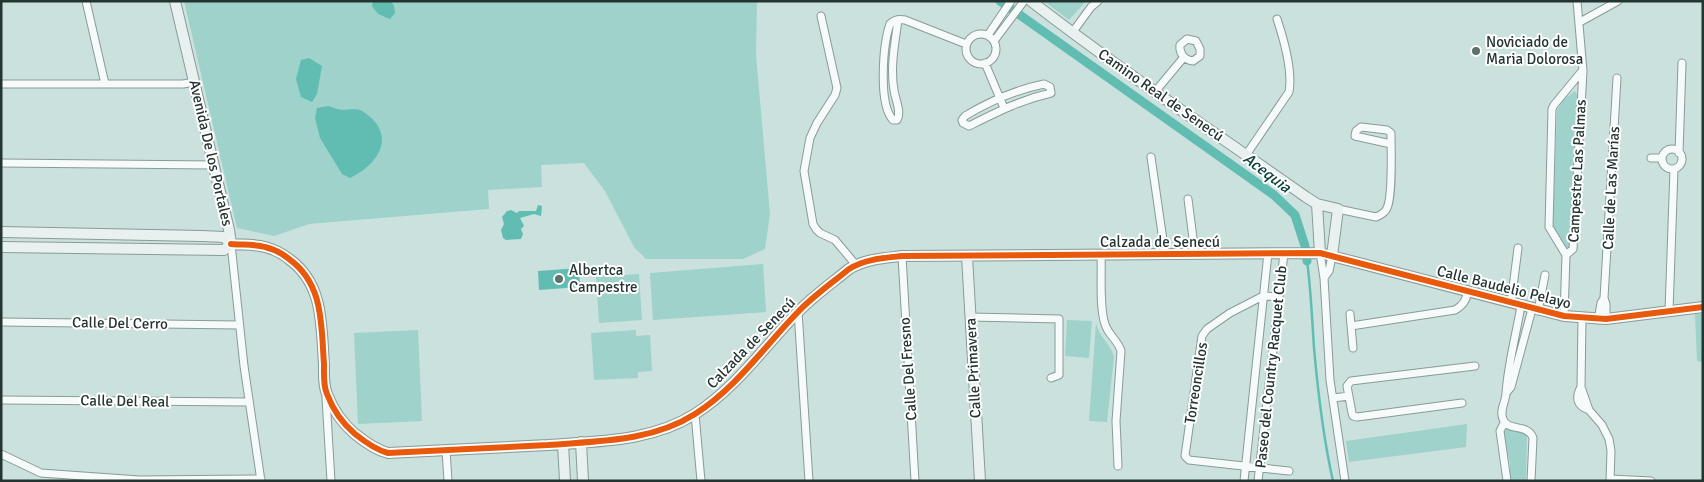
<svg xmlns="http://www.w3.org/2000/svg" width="1704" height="482" viewBox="0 0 1704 482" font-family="Signika,sans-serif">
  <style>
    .green { fill: #9fd2ca }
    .water { fill: #61bdb2 }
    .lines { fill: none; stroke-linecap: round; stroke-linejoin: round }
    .stream { stroke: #61bdb2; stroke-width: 2.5 }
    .canal { stroke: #61bdb2; stroke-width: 9 }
    .street-casing { stroke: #899b98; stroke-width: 9 }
    .secondary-casing { stroke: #899b98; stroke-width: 12 }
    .street { stroke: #f7fafa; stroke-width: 7 }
    .secondary { stroke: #e9f1f0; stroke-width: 10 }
    .cycleway-casing { stroke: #fff; stroke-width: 9 }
    .cycleway { stroke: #e8590c; stroke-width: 6 }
    .poi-dot { fill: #5d716e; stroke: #fff; stroke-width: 2 }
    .labels { text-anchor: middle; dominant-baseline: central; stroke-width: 4; stroke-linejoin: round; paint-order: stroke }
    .poi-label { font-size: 15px; fill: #233431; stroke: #fff; text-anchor: start }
    .street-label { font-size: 15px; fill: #233431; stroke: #fff }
    .water-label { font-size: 16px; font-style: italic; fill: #093f39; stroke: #fff }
  </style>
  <rect width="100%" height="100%" fill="#cae1de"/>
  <path class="green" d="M 184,1 L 757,1 L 756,55 L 770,214 L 765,249 L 743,259 L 646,259 L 634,247 L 605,191 L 584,163 L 541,165 L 542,187 L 488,190 L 489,209 L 309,224 L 274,236 L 237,228 Z
    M 1044,1 L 1086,1 L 1069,20 Z
    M 1575,91 L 1578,96 L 1571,247 L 1568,248 L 1565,247 L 1553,228 L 1557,110 L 1564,99 Z
    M 763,264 L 766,312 L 653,320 L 650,273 Z
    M 639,274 L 642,320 L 599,323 L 596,277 Z
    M 1695,314 L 1703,314 L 1703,362 L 1697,361 Z
    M 1067,320 L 1092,321 L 1089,358 L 1065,356 Z
    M 1096,323 C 1099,337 1111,344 1114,357 L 1107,422 L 1089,421 Z
    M 418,330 L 422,421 L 358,424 L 354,333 Z
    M 636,330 L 636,336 L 650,335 L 652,371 L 638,372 L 638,378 L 594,380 L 591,333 Z
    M 1467,424 L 1466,447 L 1349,462 L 1346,441 Z
    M 1509,429 L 1527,433 L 1526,481 L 1510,481 L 1510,464 L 1503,431 Z"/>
  <path class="water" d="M 373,1 L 391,1 L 394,6 L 395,13 L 390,19 L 378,14 L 372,6 Z
    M 309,58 L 322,66 L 317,94 L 312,102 L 301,97 L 296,79 L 301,60 Z
    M 328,106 C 333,107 338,110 343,110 C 350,110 356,108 362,111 C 398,133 380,164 350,178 L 342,174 L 320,138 L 315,118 L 317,108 Z
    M 538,205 L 542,206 L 541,216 L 534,214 L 520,218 L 524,226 L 521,229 L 523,234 L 521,239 L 506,240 L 503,238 L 501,230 L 504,224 L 502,217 L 507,211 L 511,210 L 517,213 L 519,211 L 536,211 Z
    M 579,268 L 580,287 L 539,290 L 538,271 Z"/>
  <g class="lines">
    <path class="stream" d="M 1307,261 C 1311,290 1312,319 1314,348 C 1318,393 1323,437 1333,481"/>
    <path class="canal" d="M 1000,1 L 1274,195 L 1295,215 L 1305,246 L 1307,261"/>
    <g class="street-casing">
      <path id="street" d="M 86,1 L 105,84
        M 821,16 L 837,88 L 835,95 L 817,123 L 810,138 L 804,171 L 813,224 L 816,229 L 820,233 L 835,240 L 856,265
        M 898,20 C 895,43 890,67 894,90 C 895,99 902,112 897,120 L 893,120 C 878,104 883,44 890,24 C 894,20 900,19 905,20 L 966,44
        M 1580,22 L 1618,1
        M 1072,33 L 1091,7 L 1098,1
        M966 49a15 15 0 1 1 30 0a15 15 0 1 1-30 0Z
        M 988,35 L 1011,1
        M 1187,39 L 1196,41 L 1200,49 L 1200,56 L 1193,61 C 1184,60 1179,53 1180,45 Z
        M 994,41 L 1024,1
        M 985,63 L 1004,108
        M 1,84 L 183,84 L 195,82
        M 1044,84 L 1050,87 L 1051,93 C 1020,100 997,112 969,126 L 963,123 L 962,120 L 965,116 C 990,101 1015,90 1044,84 Z
        M 1154,93 L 1184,57
        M1662 159a10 10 0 1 1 20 0a10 10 0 1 1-20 0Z
        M 1679,153 L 1682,63
        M 1246,155 L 1289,92 C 1293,70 1284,40 1277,19
        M 1151,157 L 1165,254
        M 1651,158 L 1662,158
        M 1,163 L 213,165
        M 1188,199 L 1195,254
        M 1338,209 L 1376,217 C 1381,215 1385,213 1387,208 C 1393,196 1391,149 1391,133 L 1387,130 L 1361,127 L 1356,131 L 1355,136 L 1391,144
        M 231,244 L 244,366 L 261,481
        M 1320,253 L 1324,278 L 1330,380 L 1345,481
        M 1101,255 C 1102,274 1099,307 1105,324 C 1108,335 1118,340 1121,351 L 1116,421 L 1118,466
        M 1566,255 L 1573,249 L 1583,71 L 1577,1
        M 1566,255 L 1549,227 L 1552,109 L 1554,105 L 1582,71
        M 902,256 L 915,481
        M 1324,278 L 1329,271 L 1332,256
        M 1279,297 L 1263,296 L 1230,313 L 1207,329 L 1202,336 L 1185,456 L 1189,460 L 1289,471
        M 1511,303 L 1518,248
        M 1521,306 C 1516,335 1508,364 1506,393 C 1506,401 1499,411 1503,419 C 1507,432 1528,423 1533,438 L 1531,481
        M 798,311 L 809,481
        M 1538,311 L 1545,275
        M 1669,311 L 1674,169
        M 1350,314 L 1353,348
        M 1564,316 L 1566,255
        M 970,317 L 1059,319 L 1059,375 L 1051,378
        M 1582,318 L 1581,387 L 1589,410 L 1602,425 L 1609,439 L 1611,451 L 1610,481
        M 1606,319 L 1606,304 L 1604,298 L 1617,78
        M 1598,320 L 1601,303 L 1604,298
        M 1,322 L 239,325
        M 1351,326 L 1455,310 C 1462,306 1467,300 1467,292
        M 1581,387 C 1575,398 1577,406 1589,410
        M 1506,393 L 1511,387 L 1532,309
        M 326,398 L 331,481
        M 1333,398 L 1349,396
        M 1,400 L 249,402
        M 1462,403 L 1357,417 L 1353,416 L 1352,413 L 1347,386 L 1351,381 L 1475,366
        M 695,414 L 701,481
        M 1504,423 L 1500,431 L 1507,481
        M 446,450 L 448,481
        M 1,454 L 41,473 L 139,480 L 261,479
        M 1610,479 L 1651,481
        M 1244,481 L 1268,253
        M 1258,481 L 1284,253"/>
    </g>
    <g class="secondary-casing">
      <path id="secondary" d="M 175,1 L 229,230 L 231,244
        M 1031,1 C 1120,70 1214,132 1306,197 L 1317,204 L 1338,209 L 1332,256
        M 1317,204 L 1320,253
        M 1,232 L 201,236 L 224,237 L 231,244
        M 231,244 C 242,245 255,244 265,247 C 273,249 283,254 289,259 C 324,284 321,325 324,364 C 324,373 323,385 327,394 C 333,410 342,423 355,434 C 365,442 376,450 388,453 C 441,450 495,448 548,445 C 597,441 651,442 695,414 C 736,388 764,347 797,313 C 813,296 832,283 849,269 C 865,259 884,258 902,256 L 1320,253 L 1564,316 L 1606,319 L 1703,307
        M 1,247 L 224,250 L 231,244
        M 967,256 L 980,481
        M 581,442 L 583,481
        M 563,444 L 565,481"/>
    </g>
    <use href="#street" class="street"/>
    <use href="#secondary" class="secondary"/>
    <g class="cycleway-casing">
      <path id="cycleway" d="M 231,244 C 242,245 255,244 265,247 C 273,249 283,254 289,259 C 324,284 321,325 324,364 C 324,373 323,385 327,394 C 333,410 342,423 355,434 C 365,442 376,450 388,453 C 441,450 495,448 548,445 C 597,441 651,442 695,414 C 736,388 764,347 797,313 C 813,296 832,283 849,269 C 865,259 884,258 902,256 L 1320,253 L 1564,316 L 1606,319 L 1703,307"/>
    </g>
    <use href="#cycleway" class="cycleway"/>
  </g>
  <g class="poi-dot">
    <circle cx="1476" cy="51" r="5"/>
    <circle cx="559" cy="279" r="5"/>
  </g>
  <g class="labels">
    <g class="poi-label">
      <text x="1486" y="42">Noviciado de<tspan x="1486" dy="17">Maria Dolorosa</tspan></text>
      <text x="569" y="270">Albertca<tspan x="569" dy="17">Campestre</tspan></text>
    </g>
    <g class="street-label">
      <text transform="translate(1161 95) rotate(35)">Camino Real de Senecú</text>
      <text transform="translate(211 153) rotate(77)">Avenida De los Portales</text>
      <text transform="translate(1577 171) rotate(-87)">Campestre Las Palmas</text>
      <text transform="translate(1611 188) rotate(-87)">Calle de Las Marías</text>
      <text x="1160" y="242">Calzada de Senecú</text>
      <text transform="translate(1504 287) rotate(14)">Calle Baudelio Pelayo</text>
      <text transform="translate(120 323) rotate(1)">Calle Del Cerro</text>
      <text transform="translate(751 343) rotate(-46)">Calzada de Senecú</text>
      <text transform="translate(1271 367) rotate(-84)">Paseo del Country Racquet Club</text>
      <text transform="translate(973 368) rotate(-93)">Calle Primavera</text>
      <text transform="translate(908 369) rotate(-94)">Calle Del Fresno</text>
      <text transform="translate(1196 383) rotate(-81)">Torreoncillos</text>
      <text transform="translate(125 401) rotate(1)">Calle Del Real</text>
    </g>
    <g class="water-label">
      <text transform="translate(1267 173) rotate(37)">Acequia</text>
    </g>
  </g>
  <rect width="1704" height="482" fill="none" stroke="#233431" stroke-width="5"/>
</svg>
